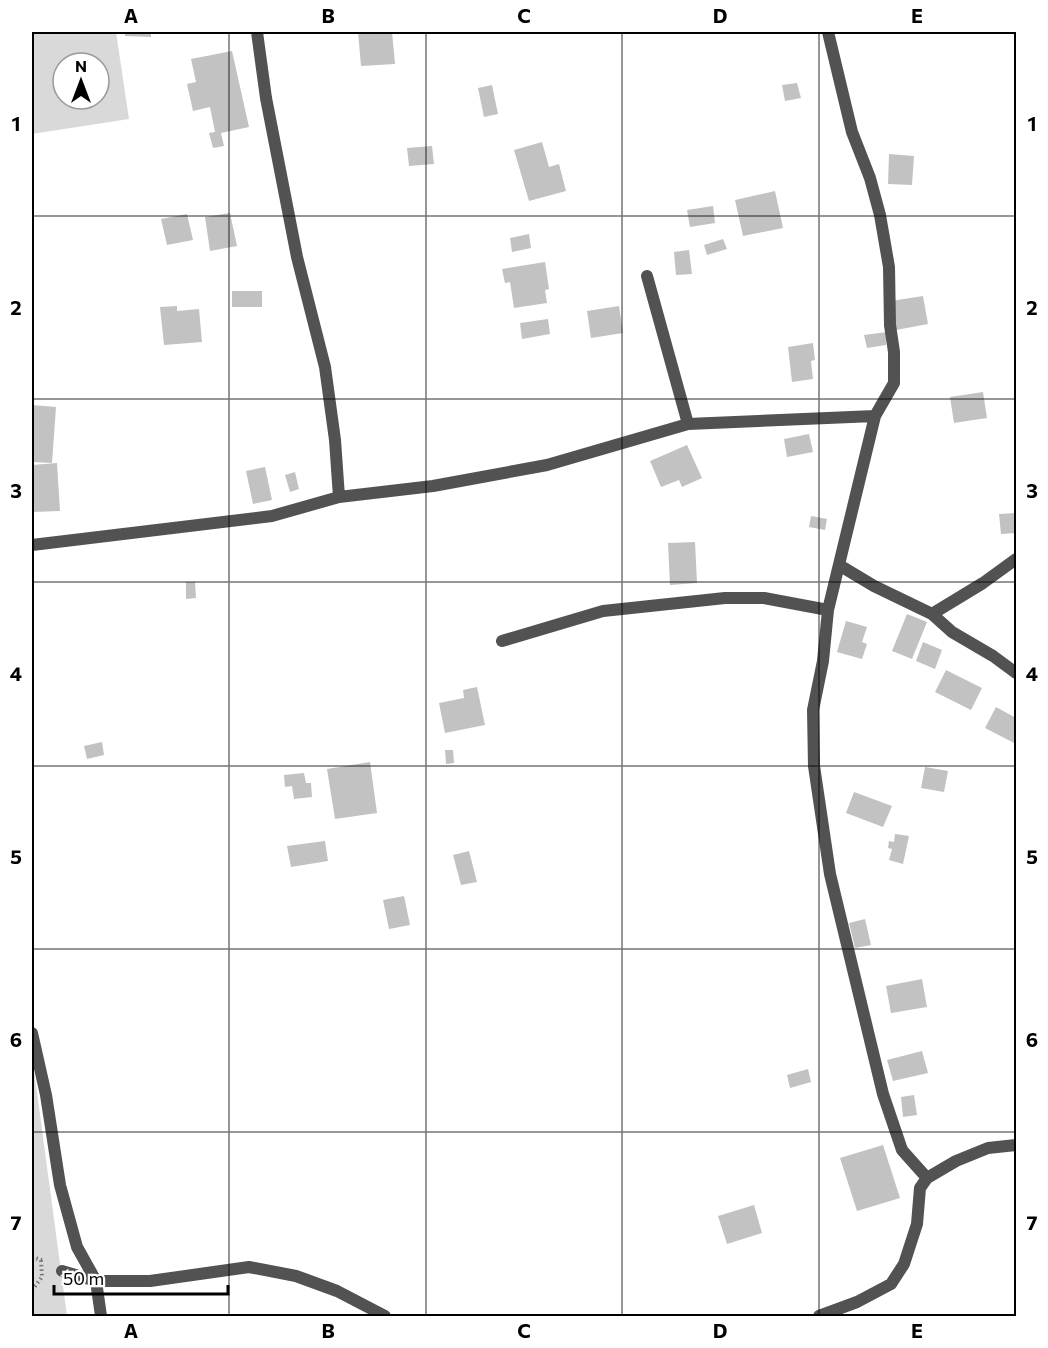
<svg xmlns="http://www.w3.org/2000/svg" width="1048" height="1348" viewBox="0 0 1048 1348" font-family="Commissioner,sans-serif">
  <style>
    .green { fill: #d9d9d9; fill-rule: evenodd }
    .building { fill: #c2c2c2 }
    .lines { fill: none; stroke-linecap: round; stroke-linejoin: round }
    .path { stroke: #747474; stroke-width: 4; stroke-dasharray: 1.5 3; stroke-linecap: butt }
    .street { stroke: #525252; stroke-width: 12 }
    .grid { fill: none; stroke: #000; stroke-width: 1.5; stroke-opacity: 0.55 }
    .neatline { fill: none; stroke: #000; stroke-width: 2 }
    .grid-label { font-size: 20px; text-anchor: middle; font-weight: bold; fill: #000 }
  </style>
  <rect width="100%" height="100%" fill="#fff"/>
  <path class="green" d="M 32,32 L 116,32 L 129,119 L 32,134 ZM 63,63 L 99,63 L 99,99 L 63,99 Z
    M 32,1055 L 67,1316 L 32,1316 Z"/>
  <path class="building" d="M 125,32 L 151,32 L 151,37 L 125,36 Z
    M 358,32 L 392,32 L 395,64 L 361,66 Z
    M 232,51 L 249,127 L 221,133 L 224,146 L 213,148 L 209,133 L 215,132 L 210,107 L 193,111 L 187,84 L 196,82 L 191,59 Z
    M 797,83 L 801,98 L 785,101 L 782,85 Z
    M 492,85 L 498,114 L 484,117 L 478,88 Z
    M 542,142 L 549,167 L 559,164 L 566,191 L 529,201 L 514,150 Z
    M 432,146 L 434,164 L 409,166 L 407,148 Z
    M 889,154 L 914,156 L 912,185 L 888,184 Z
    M 775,191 L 783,228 L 743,236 L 735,200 Z
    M 713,206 L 715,223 L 690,227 L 687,210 Z
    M 230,213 L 237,246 L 210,251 L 205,217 Z
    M 187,214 L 193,240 L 167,245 L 161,219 Z
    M 529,234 L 531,248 L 512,252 L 510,238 Z
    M 723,239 L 727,249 L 707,255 L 704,245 Z
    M 689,250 L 692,274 L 676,275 L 674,252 Z
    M 545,262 L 549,289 L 545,290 L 547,303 L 514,308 L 510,282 L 505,283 L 502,269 Z
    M 232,291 L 262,291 L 262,307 L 232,307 Z
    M 923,296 L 928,324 L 896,330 L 891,301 Z
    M 177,306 L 177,311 L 199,309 L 202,342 L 164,345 L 160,307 Z
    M 619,306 L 623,333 L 591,338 L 587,311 Z
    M 548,319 L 550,334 L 522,339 L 520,323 Z
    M 887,332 L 886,345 L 867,348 L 864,335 Z
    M 813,343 L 815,360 L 811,361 L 813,379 L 792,382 L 788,347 Z
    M 983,392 L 987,418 L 954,423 L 950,397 Z
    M 32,405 L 56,407 L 52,463 L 32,462 Z
    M 809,434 L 813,452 L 787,457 L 784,439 Z
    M 687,445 L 702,478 L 682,487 L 679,480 L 661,487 L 650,461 Z
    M 57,463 L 60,511 L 32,512 L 32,465 Z
    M 265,467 L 272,500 L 253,504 L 246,471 Z
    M 295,472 L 299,489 L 290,492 L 285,475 Z
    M 1016,513 L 1016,533 L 1001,534 L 999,514 Z
    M 811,516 L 827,519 L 825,530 L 809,527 Z
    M 695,542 L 697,583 L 670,585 L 668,543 Z
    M 186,582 L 195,582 L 196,598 L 186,599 Z
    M 907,614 L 927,622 L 912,659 L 892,651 Z
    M 846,621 L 867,627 L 862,642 L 867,644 L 862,659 L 837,652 Z
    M 923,642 L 942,650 L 935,669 L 916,661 Z
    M 946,670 L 982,688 L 971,710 L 935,692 Z
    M 477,687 L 485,725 L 445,733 L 439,703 L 464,698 L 463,690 Z
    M 996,707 L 1016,718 L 1016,744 L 985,728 Z
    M 102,742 L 104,755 L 87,759 L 84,746 Z
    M 445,750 L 453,750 L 454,763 L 446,764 Z
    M 370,762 L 377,813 L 335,819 L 327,769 Z
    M 925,767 L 948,771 L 944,792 L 921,788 Z
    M 304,773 L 306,783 L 311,783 L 312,797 L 294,799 L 292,786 L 285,787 L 284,775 Z
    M 854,792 L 892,806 L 883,827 L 846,813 Z
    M 895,834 L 909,836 L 903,864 L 889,860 L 892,849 L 888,848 L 889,841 L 894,842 Z
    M 325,841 L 328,861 L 291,867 L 287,846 Z
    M 469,851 L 477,882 L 461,885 L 453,855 Z
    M 404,896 L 410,925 L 389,929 L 383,900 Z
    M 865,919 L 871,945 L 855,948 L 849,923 Z
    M 922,979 L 927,1007 L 891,1013 L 886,986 Z
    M 922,1051 L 928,1073 L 893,1081 L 887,1060 Z
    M 808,1069 L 811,1082 L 790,1088 L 787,1075 Z
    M 914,1095 L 917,1115 L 903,1117 L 901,1097 Z
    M 883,1145 L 900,1198 L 857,1211 L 840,1158 Z
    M 754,1205 L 762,1233 L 727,1244 L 718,1216 Z"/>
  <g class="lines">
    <path class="path" d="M 32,1257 L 42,1260
      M 32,1290 L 42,1277 L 41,1260"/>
    <path class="street" d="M 257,32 L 266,98 L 297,257 L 325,367 L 335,440 L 339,497
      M 828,32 L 852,132 L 870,178 L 880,215 L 889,267 L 890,325 L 894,352 L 894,383 L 875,416 L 828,610 L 823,661 L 813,710 L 814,766 L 830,874 L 883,1094 L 902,1150 L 927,1178
      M 647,276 L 688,424
      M 32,545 L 272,516 L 339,497 L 433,486 L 547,465 L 688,424 L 875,416
      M 839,565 L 874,586 L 932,614 L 952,632 L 993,656 L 1016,673
      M 932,614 L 983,583 L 1016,559
      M 502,641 L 603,611 L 725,598 L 764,598 L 828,610
      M 32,1033 L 46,1095 L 60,1185 L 77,1247 L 96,1281 L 150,1281 L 249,1267 L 296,1276 L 337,1291 L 385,1316
      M 62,1271 L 96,1281 L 101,1316
      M 819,1316 L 857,1302 L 891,1284 L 904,1264 L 917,1224 L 920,1188 L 927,1178 L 956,1161 L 988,1148 L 1016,1145"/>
  </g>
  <path class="grid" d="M 229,32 L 229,1316M 426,32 L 426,1316M 622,32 L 622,1316M 819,32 L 819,1316M 32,216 L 1016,216M 32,399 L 1016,399M 32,582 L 1016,582M 32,766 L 1016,766M 32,949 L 1016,949M 32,1132 L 1016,1132"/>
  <rect width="1048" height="1348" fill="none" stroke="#ffffff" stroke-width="66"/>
  <g transform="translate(81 81)"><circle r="28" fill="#ffffff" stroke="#999999" stroke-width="1.5"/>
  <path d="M0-4.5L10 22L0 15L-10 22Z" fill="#000000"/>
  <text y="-9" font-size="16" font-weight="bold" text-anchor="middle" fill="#000000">N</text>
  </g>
  <path d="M54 1285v9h174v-9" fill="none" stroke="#000000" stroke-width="3"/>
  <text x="63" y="1285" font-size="18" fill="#000000" stroke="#ffffff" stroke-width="4.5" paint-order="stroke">50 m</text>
  <rect x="33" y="33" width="982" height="1282" class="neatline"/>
  <g class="grid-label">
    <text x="131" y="23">A</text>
    <text x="328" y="23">B</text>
    <text x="524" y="23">C</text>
    <text x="720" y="23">D</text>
    <text x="917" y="23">E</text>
    <text x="16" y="131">1</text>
    <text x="1032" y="131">1</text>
    <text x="16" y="315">2</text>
    <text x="1032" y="315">2</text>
    <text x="16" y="498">3</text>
    <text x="1032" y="498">3</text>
    <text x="16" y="681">4</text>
    <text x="1032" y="681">4</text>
    <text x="16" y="864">5</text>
    <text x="1032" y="864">5</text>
    <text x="16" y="1047">6</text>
    <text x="1032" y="1047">6</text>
    <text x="16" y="1230">7</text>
    <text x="1032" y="1230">7</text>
    <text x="131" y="1338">A</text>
    <text x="328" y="1338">B</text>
    <text x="524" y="1338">C</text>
    <text x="720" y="1338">D</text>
    <text x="917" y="1338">E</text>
  </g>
</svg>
